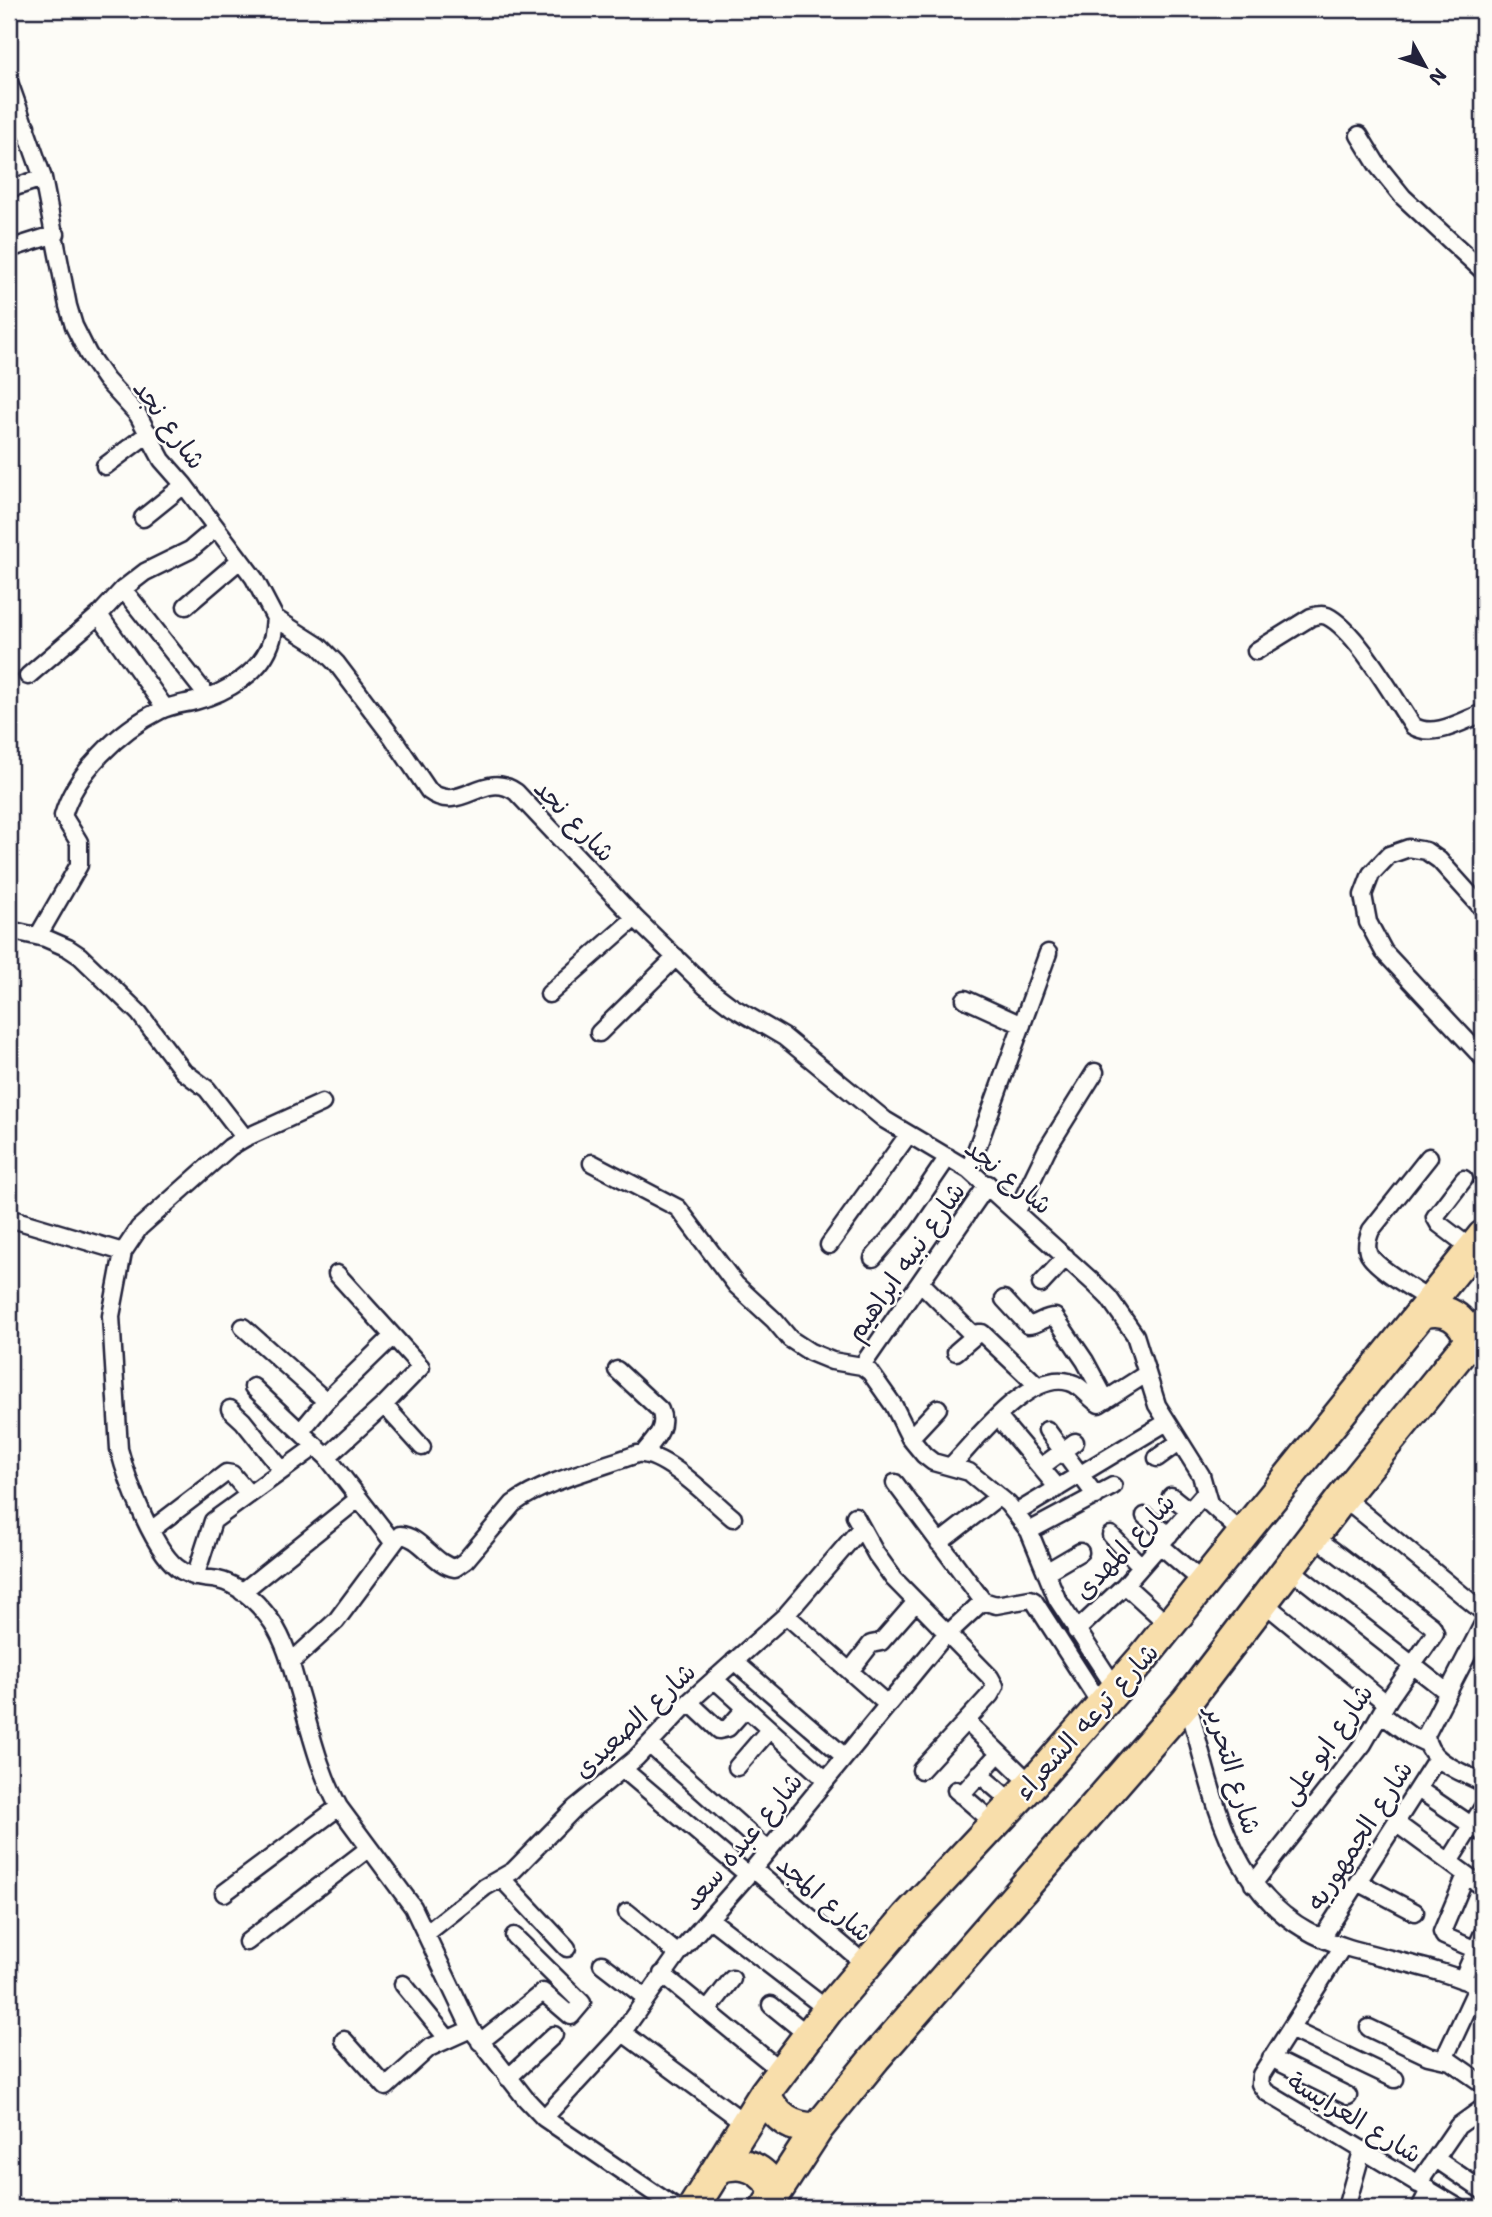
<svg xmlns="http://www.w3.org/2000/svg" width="1492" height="2217" viewBox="0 0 1492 2217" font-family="'Shantell Sans','Playpen Sans Arabic',sans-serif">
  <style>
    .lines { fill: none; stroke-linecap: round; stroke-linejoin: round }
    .street-casing { stroke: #22223b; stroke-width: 21 }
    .highway-casing { stroke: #22223b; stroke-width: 35 }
    .street { stroke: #fdfcf7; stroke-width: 16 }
    .highway { stroke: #f8deab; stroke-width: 30 }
    .labels { text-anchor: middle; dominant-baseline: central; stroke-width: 5; stroke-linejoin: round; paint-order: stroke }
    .street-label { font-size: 26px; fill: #22223b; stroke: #fdfcf7 }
  </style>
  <rect width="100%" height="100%" fill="#fdfcf7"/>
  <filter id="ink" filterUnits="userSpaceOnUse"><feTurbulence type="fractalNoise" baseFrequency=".0143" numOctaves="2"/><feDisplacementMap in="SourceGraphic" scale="14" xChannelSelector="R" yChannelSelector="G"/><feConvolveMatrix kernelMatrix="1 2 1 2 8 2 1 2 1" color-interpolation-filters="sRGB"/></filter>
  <g filter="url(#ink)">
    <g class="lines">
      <g class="street-casing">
        <path id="street" d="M 9,82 L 43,178 L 68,306 L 74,326 L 88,354 L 106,380 L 138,415 L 162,460 L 184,485 L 254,578 L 275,618 L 319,646 L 337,664 L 393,738 L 429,791 C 461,815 483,769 516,792 L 635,918 L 706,987 L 731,1006 L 784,1037 L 885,1120 L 969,1170 L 1096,1285 L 1109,1298 L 1135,1335 L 1157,1405 L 1201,1475 L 1209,1503 L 1243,1534
          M 9,132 L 26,126
          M 1359,135 L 1378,166 L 1403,197 L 1483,271
          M 9,189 L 43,178
          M 9,249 L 56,234
          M 105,466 L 149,433
          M 143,518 L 184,485
          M 123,589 L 208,697
          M 186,606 L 240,560
          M 99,615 L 165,708
          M 1256,651 L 1311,617 C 1317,615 1322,614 1327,616 C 1356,630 1394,698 1413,726 C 1434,739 1462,721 1483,713
          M 28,676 L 99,615 L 123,589 L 145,572 L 190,550 L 216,528
          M 1483,909 L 1439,860 L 1426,851 L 1409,848 L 1389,855 L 1371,874 L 1363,895 L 1368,922 L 1384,952 L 1483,1058
          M 9,930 L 45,938 L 68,948 L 80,956 L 139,1013 L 183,1071 L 207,1089 L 245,1138
          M 38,936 L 79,865 L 79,842 L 63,816 C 75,773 120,730 159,711 C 170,705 184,704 195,701 C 226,693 263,672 272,639 C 274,633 274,625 275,618
          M 549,994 L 635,918
          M 965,999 L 1022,1025
          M 599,1033 L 676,957
          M 322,1103 L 245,1138 L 230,1147 L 139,1228 L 123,1252 L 111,1316 L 119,1449 C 127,1480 155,1556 182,1571 C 193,1578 205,1578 218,1580 C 240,1585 259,1604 272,1622 C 285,1641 291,1664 297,1686 C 310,1728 318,1769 339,1807 L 413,1907 L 471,2029 L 525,2098 L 544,2118 L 676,2208
          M 1429,1157 L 1371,1230 C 1368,1237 1366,1245 1368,1252 C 1372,1266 1418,1292 1431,1301
          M 592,1163 L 678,1208 L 736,1285 L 774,1320 L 790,1339 L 810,1352 L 832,1361 L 862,1366 L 870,1372 L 894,1406 L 910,1438 L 924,1455 L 933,1462 L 969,1472 L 1008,1504 L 1029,1531 L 1057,1599 L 1116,1689
          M 969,1170 L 1048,953
          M 1464,1179 L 1435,1217 L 1439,1224 L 1472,1249
          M 1017,1211 L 1047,1149 L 1095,1072
          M 9,1218 L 123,1252
          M 829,1245 L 908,1135
          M 873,1258 L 903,1223 L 948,1157
          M 921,1283 L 974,1336
          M 1041,1284 L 1066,1257
          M 1004,1299 L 1028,1325 C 1038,1325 1045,1316 1055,1317 L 1085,1361 L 1106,1400
          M 243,1327 L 326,1401
          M 956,1352 L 978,1333 L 982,1333 L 1037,1385
          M 862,1366 L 988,1184
          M 617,1370 L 660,1410 C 668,1428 654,1440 643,1454
          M 253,1387 L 327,1457 L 393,1542
          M 384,1405 L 422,1447
          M 230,1409 L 243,1421 L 282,1470
          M 998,1417 L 1058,1488
          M 1047,1430 L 1096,1496
          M 301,1431 L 326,1401 L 393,1336
          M 910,1438 L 938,1408
          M 327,1457 L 384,1405 L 421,1367 L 337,1274
          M 1157,1458 L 1179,1442
          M 951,1466 C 976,1440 1029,1370 1069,1382 C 1082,1385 1088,1398 1099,1404 L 1146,1374
          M 1041,1467 L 1075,1442
          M 895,1483 L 983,1601 L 996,1605 L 1030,1599 L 1034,1601 L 1101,1705
          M 1171,1496 L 1190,1511
          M 1343,1497 L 1483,1612
          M 1016,1513 L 1167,1422
          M 855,1516 L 876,1554 L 894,1579 L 990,1677 L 995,1686 L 990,1695 L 921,1770
          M 1145,1516 L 1169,1535
          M 151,1530 L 226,1473 L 232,1474 L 249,1494
          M 1029,1531 L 1113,1486
          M 1111,1535 L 1141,1566
          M 939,1543 L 998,1497
          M 1160,1545 L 1204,1583
          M 1289,1568 L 1447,1692
          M 1046,1572 L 1080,1552
          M 195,1577 L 213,1521 L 316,1446
          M 1125,1585 L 1170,1626
          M 242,1592 L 358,1499
          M 1263,1602 L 1386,1703
          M 786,1615 L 888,1705
          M 1483,1624 L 1426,1735 C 1427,1762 1463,1772 1483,1783
          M 1076,1631 L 1125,1585 L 1205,1493
          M 734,1661 L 845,1757
          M 290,1663 L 336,1621 L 400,1535 C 421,1536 434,1565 455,1568 L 465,1561 L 513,1504 C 544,1481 600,1468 637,1454 C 665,1451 712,1501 733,1518
          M 850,1671 L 871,1644 L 881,1642 L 915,1603
          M 714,1679 L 826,1780
          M 1187,1701 C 1216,1802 1229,1912 1346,1947 C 1387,1960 1446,1969 1483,1989
          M 689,1702 L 719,1730 L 728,1728 L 745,1709
          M 1381,1714 L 1411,1736 L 1426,1743
          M 966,1721 L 1031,1784
          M 650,1745 L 768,1850
          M 737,1767 L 769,1730
          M 623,1769 L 748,1875
          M 979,1774 L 1013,1803
          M 1418,1789 L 1483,1833
          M 956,1790 L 994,1823
          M 961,1795 L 999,1753
          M 1396,1823 L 1483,1887
          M 1449,1862 L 1483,1807
          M 753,1869 L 865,1964
          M 1466,1875 L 1442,1932 L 1444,1936 L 1476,1950
          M 502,1879 L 567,1948
          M 1358,1882 L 1415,1912
          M 1253,1884 L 1363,1744 L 1389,1699 L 1435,1633 L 1432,1626 L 1314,1536
          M 224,1893 L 339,1807
          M 627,1912 L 678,1954
          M 710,1919 L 828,2010
          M 427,1933 L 485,1887 L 513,1871 L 575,1808 L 636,1758 L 689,1702 L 786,1615 L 861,1528
          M 1322,1938 L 1437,1758
          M 247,1942 L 369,1848
          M 1343,1946 L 1261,2075 L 1260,2084 L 1266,2092 L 1459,2208
          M 602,1964 L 646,1998
          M 662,1974 L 781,2071
          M 1462,1980 L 1483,1933
          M 403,1984 L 447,2038
          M 771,2005 L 808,2035
          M 707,2011 L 732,1979
          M 1369,2028 L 1428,2056 L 1450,2061 L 1483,2084
          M 1290,2029 L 1395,2079
          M 622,2032 L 746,2124
          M 344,2040 L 386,2087 L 429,2048 L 471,2029
          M 480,2042 L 543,1992 L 571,2016 L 582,2003 L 514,1936
          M 1271,2058 L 1348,2096
          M 1444,2059 L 1478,1986
          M 508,2078 L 554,2035
          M 544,2118 L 619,2037 L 678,1954 L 753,1869 L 941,1640 L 983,1601
          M 1436,2159 L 1483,2191
          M 1418,2184 L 1458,2126 L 1483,2108
          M 1346,2208 L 1362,2151
          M 1420,2208 L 1429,2190"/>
      </g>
      <g class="highway-casing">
        <path id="highway" d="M 1422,1313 C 1446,1306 1464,1318 1470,1341
          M 765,2093 C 775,2118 792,2129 818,2128
          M 718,2168 C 744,2159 763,2168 776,2192
          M 693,2208 L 765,2093 L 828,2010 L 907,1917 L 1043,1772 L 1142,1659 L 1483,1236
          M 766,2208 L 818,2128 L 875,2058 L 1187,1701 L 1343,1497 L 1483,1325"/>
      </g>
      <use href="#street" class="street"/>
      <use href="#highway" class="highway"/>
    </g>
  </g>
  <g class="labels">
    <g class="street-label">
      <text transform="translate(170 424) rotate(54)">شارع نجد</text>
      <text transform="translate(575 820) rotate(46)">شارع نجد</text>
      <text transform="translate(1009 1176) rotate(39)">شارع نجد</text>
      <text transform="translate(905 1261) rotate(-55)">شارع نبيه ابراهيم</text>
      <text transform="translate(1124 1546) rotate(-47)">شارع المهدى</text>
      <text transform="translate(634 1720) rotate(-43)">شارع الصعيدى</text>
      <text transform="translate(1086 1721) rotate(-48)">شارع ترعه الشعراء</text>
      <text transform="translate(1326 1744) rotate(-55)">شارع ابو على</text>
      <text transform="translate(1234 1770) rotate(73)">شارع التحرير</text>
      <text transform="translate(1359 1835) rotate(-57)">شارع الجمهوريه</text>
      <text transform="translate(742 1841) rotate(-50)">شارع عبده سعد</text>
      <text transform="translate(825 1898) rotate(41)">شارع المجد</text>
      <text transform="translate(1355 2117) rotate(31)">شارع العرايسة</text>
    </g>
  </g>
  <rect width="1492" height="2217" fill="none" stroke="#fdfcf7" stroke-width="35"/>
  <rect x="18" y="18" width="1457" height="2182" fill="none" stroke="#22223b" stroke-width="2.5" filter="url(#ink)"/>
  <g transform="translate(1425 66) rotate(130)" stroke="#fdfcf7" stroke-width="5" paint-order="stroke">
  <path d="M0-5L12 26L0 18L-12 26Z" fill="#22223b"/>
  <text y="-10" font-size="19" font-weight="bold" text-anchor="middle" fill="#22223b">N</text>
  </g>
</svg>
